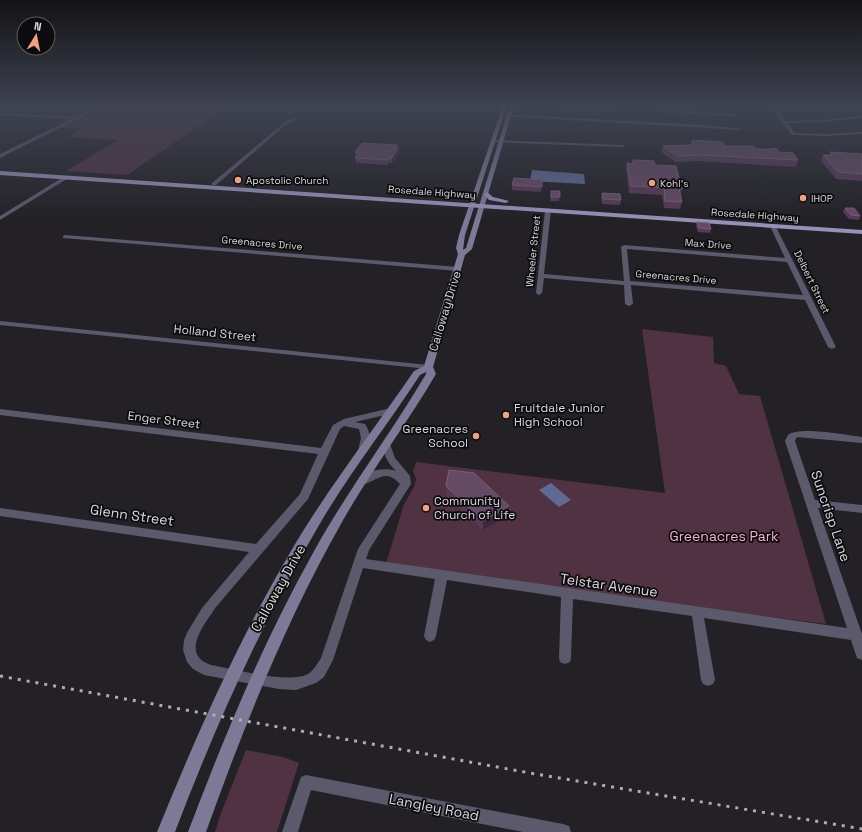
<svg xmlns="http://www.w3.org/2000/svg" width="862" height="832" viewBox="0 0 862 832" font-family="'Space Grotesk',sans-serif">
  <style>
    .green { fill: #503242 }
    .water { fill: #5f6993 }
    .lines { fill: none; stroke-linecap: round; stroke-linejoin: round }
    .minor { fill: #5c596d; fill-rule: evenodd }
    .tertiary { fill: #5c596d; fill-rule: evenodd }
    .secondary { fill: #7d7997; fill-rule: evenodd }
    .primary { fill: #9790b8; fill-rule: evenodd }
    .rail { stroke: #afadb2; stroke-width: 3; stroke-dasharray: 3 6; stroke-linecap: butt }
    .wall { fill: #573956 }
    .shaded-wall { fill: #3c283d }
    .building { fill: #654a65; stroke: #786178 }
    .poi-dot { fill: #f2a080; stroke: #0c0b0d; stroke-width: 1.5 }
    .labels { text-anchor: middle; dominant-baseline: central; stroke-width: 3.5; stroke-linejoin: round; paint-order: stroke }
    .far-poi-label { font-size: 10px; fill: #dbd9dd; stroke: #0c0b0d; text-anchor: start }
    .far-street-label { font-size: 10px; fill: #dbd9dd; stroke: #0c0b0d }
    .street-label { font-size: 12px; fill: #dbd9dd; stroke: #0c0b0d }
    .poi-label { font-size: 12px; fill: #dbd9dd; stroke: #0c0b0d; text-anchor: start }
    .near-street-label { font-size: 14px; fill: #dbd9dd; stroke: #0c0b0d }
    .near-park-label { font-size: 14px; fill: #f9afd5; stroke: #0c0b0d }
  </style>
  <rect width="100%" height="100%" fill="#232126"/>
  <path class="green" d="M 104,105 L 141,105 L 224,109 L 127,175 L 66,171 L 118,140 L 67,137 L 81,129 L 58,128 Z
    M 642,329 L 713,337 L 714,363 L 726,366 L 739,394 L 760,396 L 826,624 L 385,567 L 404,504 L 414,487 L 416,479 L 413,471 L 416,462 L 665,493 Z
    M 246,750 L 283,757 L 299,763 L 277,832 L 215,832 L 221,813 Z"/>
  <path class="water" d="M 532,170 L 584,174 L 585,184 L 530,181 Z
    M 551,483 L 571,500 L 559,507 L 539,490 Z"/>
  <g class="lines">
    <path class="minor" d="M 253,105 L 266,108 L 289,109 C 279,115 265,110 254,108 Z
      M 541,105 L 566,105 L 614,108 L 612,109 Z
      M 769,105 L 773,105 L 776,109 L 800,109 L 847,105 L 800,111 L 778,111 L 786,121 L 820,120 L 862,116 L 862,118 L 820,122 L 788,123 L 795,133 L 826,134 L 862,132 L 862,134 L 826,136 L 792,135 Z
      M 658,110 L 734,114 L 736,115 L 734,116 L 657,112 Z
      M 0,113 L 77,117 L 79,118 L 77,119 L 0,115 Z
      M 502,114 L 706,125 L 742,129 L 740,130 L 501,116 Z
      M 295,118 L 298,119 L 288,123 L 216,185 L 212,185 L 212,183 L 286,121 Z
      M 493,140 L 623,145 L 625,146 L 623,147 L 491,142 Z
      M 65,176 L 70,177 L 0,220 L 0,216 Z
      M 548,208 L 551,210 L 544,274 L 624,281 L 621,247 L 624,245 L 785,258 L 770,226 L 775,225 L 836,347 L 832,349 L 828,347 L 805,300 L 631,285 L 633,304 L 629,306 L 625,304 L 624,285 L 544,278 L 542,293 L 539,295 L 537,294 L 536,293 L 545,210 ZM 627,249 L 787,262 L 803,295 L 630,281 Z
      M 65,235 L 458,267 L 461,269 L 458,271 L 63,238 L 63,236 Z
      M 0,321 L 428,365 L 432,367 L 428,369 L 0,325 Z
      M 391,408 L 395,411 L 394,413 L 355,422 L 365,424 C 371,433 372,443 366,453 L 360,453 L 358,451 L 361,438 L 359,429 L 344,426 L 340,429 L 308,499 L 216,607 C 209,618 189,642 198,656 C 201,661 206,663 211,665 C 232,669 290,684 308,674 C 314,670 317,664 321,658 L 358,549 L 400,484 C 385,468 379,480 362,485 L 358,484 L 357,481 C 364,470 385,467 396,471 C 388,463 385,457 382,446 L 387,443 L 390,444 L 395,458 L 410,476 L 411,484 L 369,550 L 366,559 L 847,628 L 785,441 L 788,435 C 799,426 846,435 862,437 L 862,443 L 797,437 L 795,441 L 815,500 L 862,505 L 862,513 L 818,508 L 862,634 L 862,660 L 857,658 L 851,640 L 704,618 L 715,680 L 713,684 L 708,686 L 703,684 L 701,680 L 692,616 L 573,599 L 571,658 L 570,662 L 565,664 L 560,662 L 559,658 L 561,597 L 447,580 L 436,636 L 434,640 L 430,642 L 426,640 L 424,636 L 435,579 L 363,568 L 333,660 L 324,677 L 316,683 L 296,690 L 279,689 L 204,675 L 193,669 L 187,662 L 183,650 L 184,640 L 188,631 L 202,608 L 249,552 L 0,516 L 0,508 L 256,544 L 300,494 L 318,454 L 0,415 L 0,409 L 321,448 L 333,425 L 344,419 Z
      M 306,775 L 563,824 L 569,826 L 571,832 L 523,832 L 311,790 L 298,832 L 282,832 L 301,777 Z"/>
    <path class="tertiary" d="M 100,105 L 105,105 L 0,158 L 0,154 Z"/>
    <path class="secondary" d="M 503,105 L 507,105 L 465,235 L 463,250 L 466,248 L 510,105 L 514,105 L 472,249 L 465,255 L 433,367 L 436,374 C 406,425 371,471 342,522 C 286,621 244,726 206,832 L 188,832 C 224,737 263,642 313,553 C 347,491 390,435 426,374 L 426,372 L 420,375 C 388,424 352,470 322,520 C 263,620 216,724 175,832 L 157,832 C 196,736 238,641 291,551 C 328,488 373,431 414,371 L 424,366 L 458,254 L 456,248 L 459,235 Z"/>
    <path class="primary" d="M 0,171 L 862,230 L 862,234 L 0,175 Z
      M 487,192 L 493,197 L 509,201 L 506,203 L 489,200 L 484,194 Z"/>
    <path class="rail" d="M 0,676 L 530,773 L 862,829"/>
  </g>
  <path class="wall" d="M 692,140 L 725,146 L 757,149 L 779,152 L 798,160 L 796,167 L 699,161 L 676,162 L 661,152 L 663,146 L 690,145 Z
    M 397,145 L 399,153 L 392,163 L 389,163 L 388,165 L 356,163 L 355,152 Z
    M 830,152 L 862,154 L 862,181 L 836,179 L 821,161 L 823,155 L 829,155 Z
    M 633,160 L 655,165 L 682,189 L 680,196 L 682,202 L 680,209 L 664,208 L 662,195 L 629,193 L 626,170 L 627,163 L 632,164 Z
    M 542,180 L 541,192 L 512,190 L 512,185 Z
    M 551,191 L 560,191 L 559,201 L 550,201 Z
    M 602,193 L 621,200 L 620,205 L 602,204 L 601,198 Z
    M 845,208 L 860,216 L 859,220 L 849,219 L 843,212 Z
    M 697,222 L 711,229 L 710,233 L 698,232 L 696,226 Z
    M 446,486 L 509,506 L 508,516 L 483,530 L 446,495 Z"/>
  <path class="shaded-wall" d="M 397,145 L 397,150 L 398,148 L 399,153 L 392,163 L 392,158 L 395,148 Z
    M 389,158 L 389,163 L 388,165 L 388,160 Z
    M 509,506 L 508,516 L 483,530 L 483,521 Z"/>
  <path class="building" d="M 692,140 L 723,142 L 725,146 L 752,146 L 757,149 L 773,149 L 776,148 L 779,152 L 793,153 L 798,160 L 701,155 L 677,156 L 663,146 L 693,145 Z
    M 362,143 L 397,145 L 395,148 L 398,148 L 392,158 L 389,158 L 388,160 L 355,158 L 360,152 L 355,152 Z
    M 830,152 L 862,154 L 862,174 L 838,172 L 823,155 L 833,155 Z
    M 633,160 L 654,161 L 655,165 L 676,166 L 682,189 L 679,189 L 682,202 L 665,201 L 664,188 L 631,186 L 627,163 L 633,164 Z
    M 514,178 L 542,180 L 542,187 L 512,185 Z
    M 551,191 L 560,191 L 560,197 L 551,197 Z
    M 602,193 L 620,194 L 621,200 L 603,199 Z
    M 845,208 L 854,208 L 860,216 L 851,215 Z
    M 697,222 L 709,223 L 711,229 L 699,228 Z
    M 449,470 L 474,473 L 509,506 L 483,521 L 446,486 Z"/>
  <linearGradient id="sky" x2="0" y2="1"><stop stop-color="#131215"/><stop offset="0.48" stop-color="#3f4352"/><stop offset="1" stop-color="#3f4352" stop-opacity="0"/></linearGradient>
  <rect width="862" height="221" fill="url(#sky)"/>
  <g class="poi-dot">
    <circle cx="238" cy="180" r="4"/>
    <circle cx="652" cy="183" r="4"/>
    <circle cx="803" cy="198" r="4"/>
    <circle cx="506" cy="415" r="4"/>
    <circle cx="476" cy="436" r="4"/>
    <circle cx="426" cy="508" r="4"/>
  </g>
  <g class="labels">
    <g class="far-poi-label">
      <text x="246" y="180">Apostolic Church</text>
      <text x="660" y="183">Kohl's</text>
      <text x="811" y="198">IHOP</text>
    </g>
    <g class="far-street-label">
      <text transform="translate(432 192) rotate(4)">Rosedale Highway</text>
      <text transform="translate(755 215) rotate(4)">Rosedale Highway</text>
      <text transform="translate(262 243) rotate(5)">Greenacres Drive</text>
      <text transform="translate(708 244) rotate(4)">Max Drive</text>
      <text transform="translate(533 251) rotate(-84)">Wheeler Street</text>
      <text transform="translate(676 277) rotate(5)">Greenacres Drive</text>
      <text transform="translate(812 282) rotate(64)">Delbert Street</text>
    </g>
    <g class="street-label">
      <text transform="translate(445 311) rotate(-73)">Calloway Drive</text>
      <text transform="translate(215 333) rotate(6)">Holland Street</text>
      <text transform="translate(164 420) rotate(7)">Enger Street</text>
    </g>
    <g class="poi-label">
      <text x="514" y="408">Fruitdale Junior<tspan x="514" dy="14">High School</tspan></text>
      <text x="468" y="429" text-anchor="end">Greenacres<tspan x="468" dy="14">School</tspan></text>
      <text x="434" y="501">Community<tspan x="434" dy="14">Church of Life</tspan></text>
    </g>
    <g class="near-street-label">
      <text transform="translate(132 515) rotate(8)">Glenn Street</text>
      <text transform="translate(831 516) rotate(71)">Suncrisp Lane</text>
      <text transform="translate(609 585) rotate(8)">Telstar Avenue</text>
      <text transform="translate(278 588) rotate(-61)">Calloway Drive</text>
      <text transform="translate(434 807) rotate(11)">Langley Road</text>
    </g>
    <g class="near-park-label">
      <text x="724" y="536">Greenacres Park</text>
    </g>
  </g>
  <g transform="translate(36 36) rotate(10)"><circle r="19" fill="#0c0b0d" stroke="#5f5d60"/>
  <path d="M0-3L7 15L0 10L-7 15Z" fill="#f2a080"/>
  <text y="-6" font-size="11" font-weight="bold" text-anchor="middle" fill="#dbd9dd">N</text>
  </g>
</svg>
